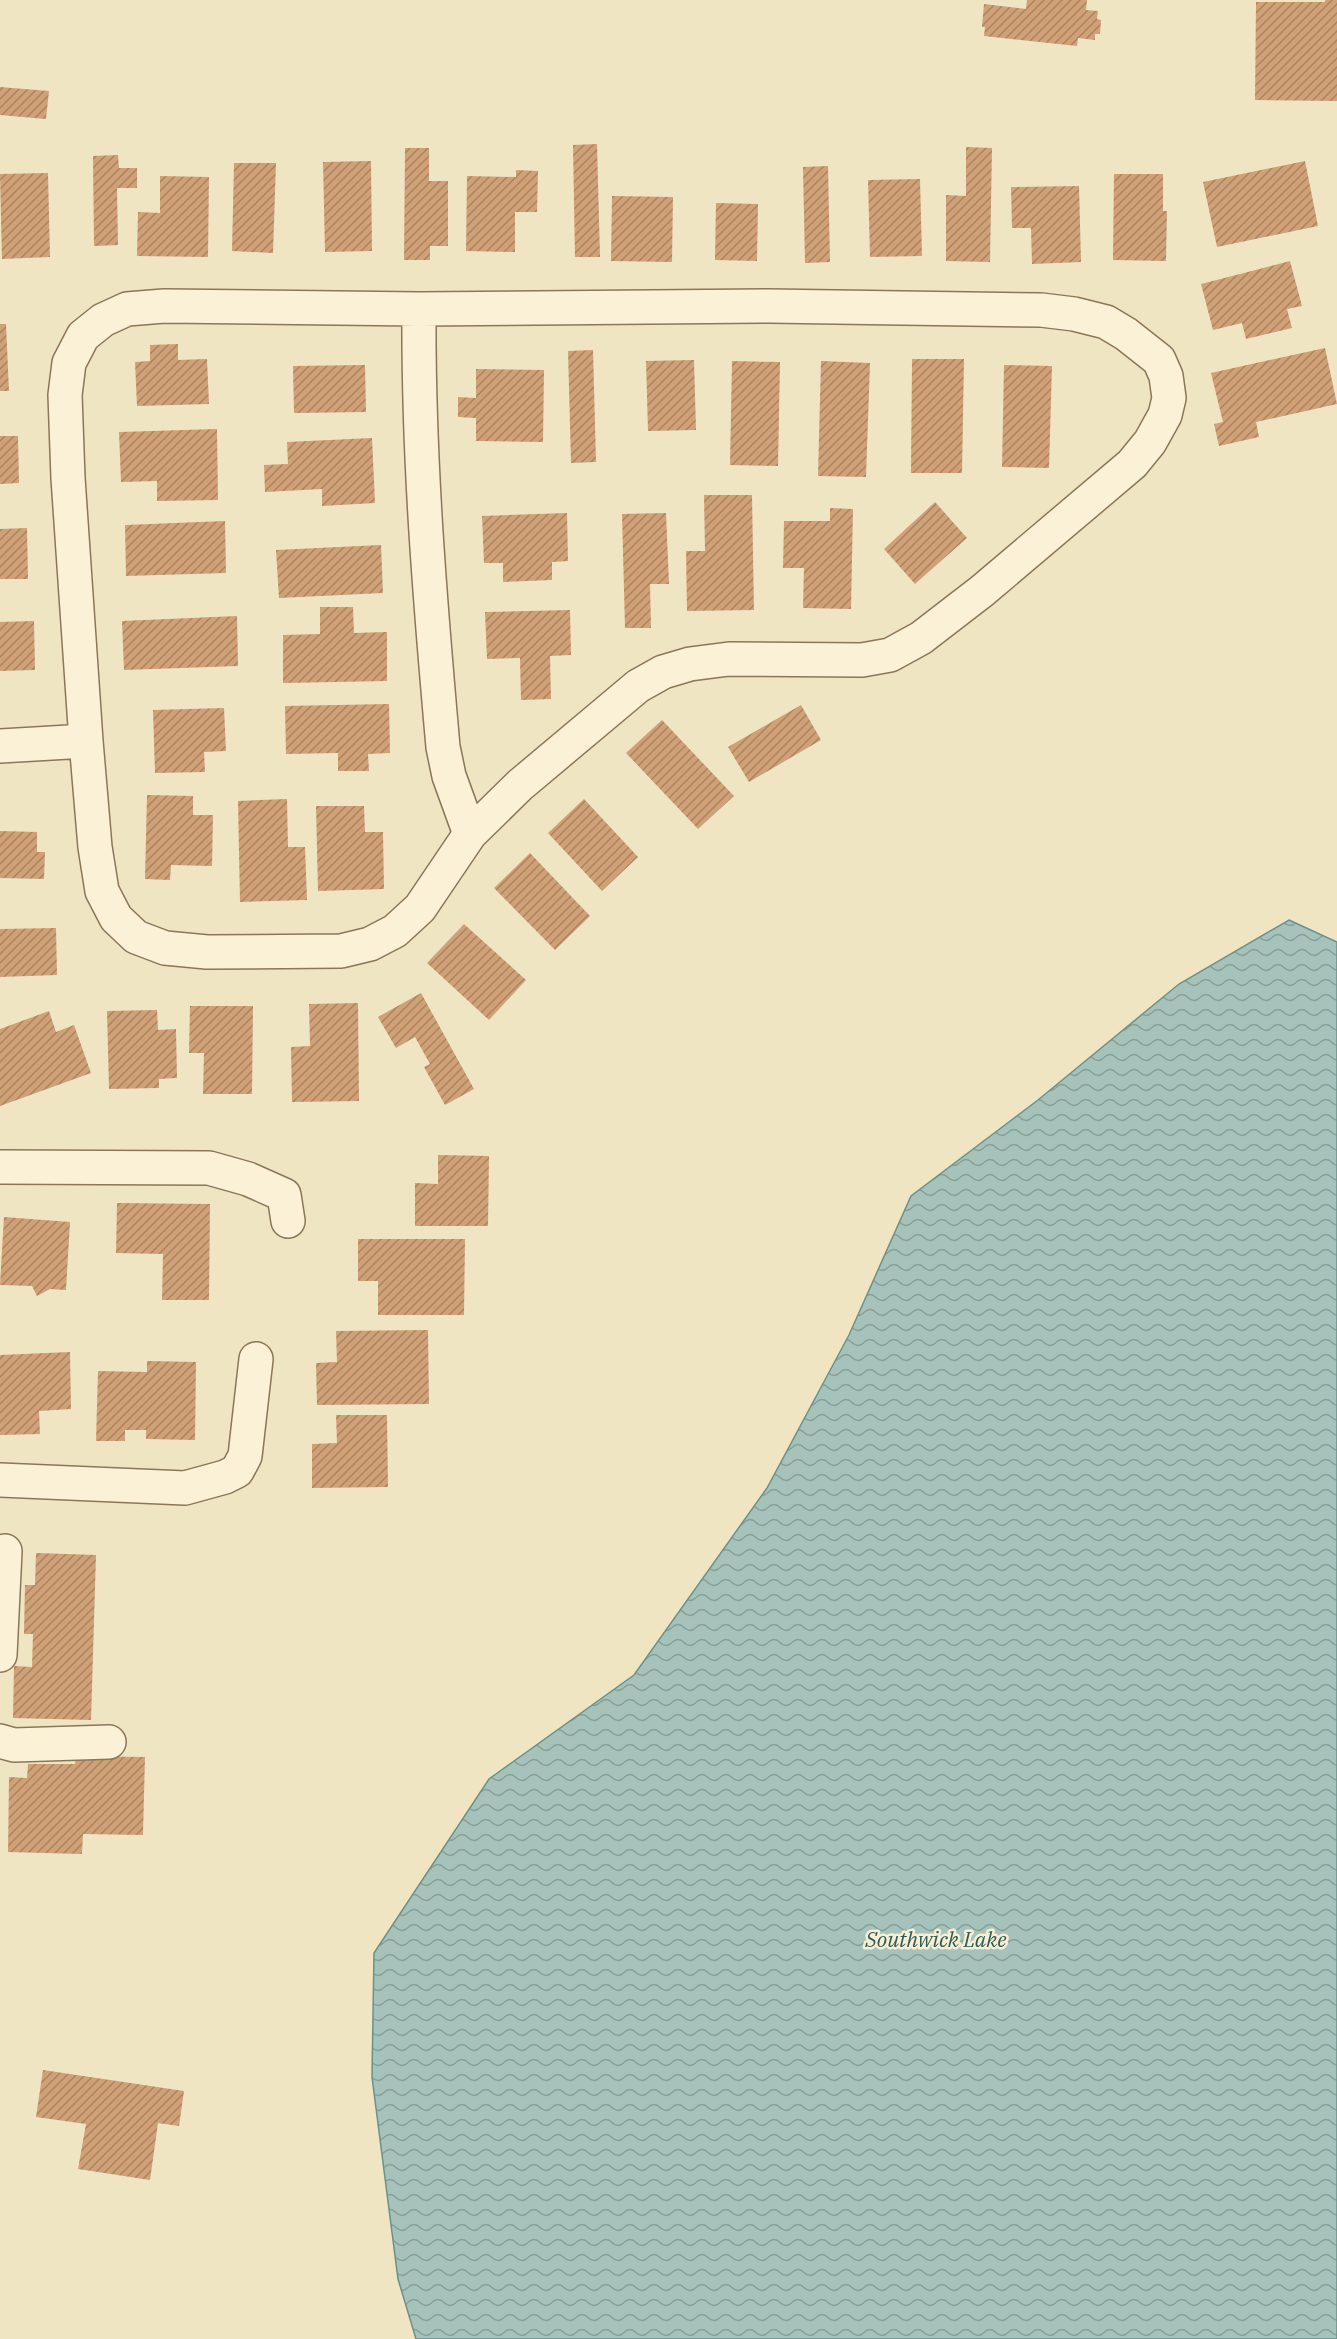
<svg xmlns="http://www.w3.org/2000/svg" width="1337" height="2339" viewBox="0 0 1337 2339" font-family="'IBM Plex Serif',serif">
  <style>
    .water { fill: url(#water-waves); stroke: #6b918a; stroke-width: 1.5 }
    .building { fill: url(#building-hatch) }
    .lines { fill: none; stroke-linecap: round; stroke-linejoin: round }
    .minor-casing { stroke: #8b7659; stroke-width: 36 }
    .minor { stroke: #faf1d7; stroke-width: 33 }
    .labels { text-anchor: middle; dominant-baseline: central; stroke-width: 5; stroke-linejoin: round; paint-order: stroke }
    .water-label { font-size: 21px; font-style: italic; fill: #2c5b5a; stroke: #f7eed3 }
  </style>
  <defs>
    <pattern id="water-waves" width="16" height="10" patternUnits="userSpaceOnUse" patternTransform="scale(1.5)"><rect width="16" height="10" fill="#a5c3bb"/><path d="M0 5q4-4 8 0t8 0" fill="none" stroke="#879f97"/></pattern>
    <pattern id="building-hatch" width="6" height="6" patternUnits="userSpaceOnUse" patternTransform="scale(1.5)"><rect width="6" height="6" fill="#d0a077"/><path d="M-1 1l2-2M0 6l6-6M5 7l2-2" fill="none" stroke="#aa8361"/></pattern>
  </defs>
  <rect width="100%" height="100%" fill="#f0e5c3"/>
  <path class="water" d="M 1289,920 L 1337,942 L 1337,2339 L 416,2339 L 398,2279 L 372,2077 L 374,1953 L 489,1779 L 634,1675 L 767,1488 L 849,1335 L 911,1196 L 1038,1100 L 1179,984 Z"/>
  <path class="building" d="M 1027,0 L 1087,0 L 1086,10 L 1098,11 L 1097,19 L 1101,20 L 1100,34 L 1095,34 L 1095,40 L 1078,38 L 1077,46 L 984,36 L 985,27 L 982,27 L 984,4 L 1026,9 Z
    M 1325,0 L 1337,0 L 1337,101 L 1255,100 L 1256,2 L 1325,2 Z
    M 0,87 L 49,91 L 46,119 L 0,115 Z
    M 597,144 L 600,257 L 575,257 L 573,145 Z
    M 966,147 L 992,148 L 990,262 L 946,261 L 946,195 L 966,196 Z
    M 405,148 L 429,148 L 429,181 L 448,181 L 448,246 L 430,246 L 430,260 L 404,260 Z
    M 118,155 L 119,168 L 137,168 L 137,188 L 117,188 L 118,245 L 94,246 L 93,156 Z
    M 371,161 L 372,251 L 325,252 L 323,162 Z
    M 1305,161 L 1318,226 L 1217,247 L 1203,182 Z
    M 234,163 L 276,163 L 273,253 L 232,251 Z
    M 828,166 L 830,262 L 805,263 L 803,167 Z
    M 516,170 L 538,171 L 537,212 L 515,212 L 515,252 L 466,251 L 467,176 L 516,177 Z
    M 48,173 L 50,257 L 2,259 L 0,174 Z
    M 1114,174 L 1163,174 L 1163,211 L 1167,211 L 1166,261 L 1113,260 Z
    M 160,176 L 209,177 L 208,257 L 137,256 L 138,212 L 160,213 Z
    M 920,179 L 922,256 L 870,257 L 868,180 Z
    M 1079,186 L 1081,262 L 1032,264 L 1031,228 L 1012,228 L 1011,187 Z
    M 612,196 L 673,197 L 672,262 L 611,261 Z
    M 716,203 L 758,204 L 757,261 L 715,260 Z
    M 1290,261 L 1302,306 L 1287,309 L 1292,328 L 1246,339 L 1242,323 L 1213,330 L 1201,284 Z
    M 0,324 L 6,324 L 9,391 L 0,391 Z
    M 178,344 L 178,360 L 207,359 L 209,404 L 137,406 L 135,362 L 150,361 L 150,345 Z
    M 1325,348 L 1337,404 L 1256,422 L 1259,437 L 1219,446 L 1214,424 L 1223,422 L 1211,373 Z
    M 593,350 L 596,462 L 571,463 L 568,351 Z
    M 912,359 L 964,359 L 962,473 L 911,473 Z
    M 694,360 L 696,430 L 648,431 L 646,361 Z
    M 732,361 L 780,362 L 778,466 L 730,465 Z
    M 821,361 L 870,363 L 866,477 L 818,476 Z
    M 365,365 L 366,412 L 294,413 L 293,366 Z
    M 1004,365 L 1052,366 L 1049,468 L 1002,467 Z
    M 476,369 L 544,370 L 543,442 L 476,441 L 476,418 L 458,417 L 458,397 L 476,398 Z
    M 217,429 L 218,500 L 157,501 L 157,481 L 121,482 L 119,432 Z
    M 0,436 L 18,436 L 19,483 L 0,484 Z
    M 372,438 L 375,503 L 322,506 L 322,489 L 265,492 L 264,465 L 288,464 L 287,442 Z
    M 704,495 L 752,495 L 754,610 L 687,611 L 686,551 L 705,551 Z
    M 935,502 L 967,538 L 915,584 L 884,549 Z
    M 830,508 L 853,509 L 851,609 L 803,608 L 804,568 L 783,568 L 784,521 L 830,521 Z
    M 567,513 L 568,561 L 552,562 L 552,580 L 503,582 L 503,563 L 484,563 L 482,516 Z
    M 666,513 L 669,584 L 650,584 L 651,628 L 625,628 L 622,514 Z
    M 225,521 L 226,573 L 126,576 L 125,525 Z
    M 27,528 L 28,579 L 0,579 L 0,529 Z
    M 381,545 L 383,593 L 279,598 L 276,550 Z
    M 320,607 L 353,607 L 354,633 L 387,632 L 387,681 L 283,683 L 283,635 L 320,634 Z
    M 570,610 L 571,655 L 550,656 L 551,699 L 521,700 L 520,658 L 487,659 L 485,612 Z
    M 237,616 L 238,666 L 124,670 L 122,621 Z
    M 34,621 L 35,670 L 0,671 L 0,622 Z
    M 389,704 L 390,753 L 368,754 L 369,771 L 338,771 L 338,753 L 286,754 L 285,706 Z
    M 801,705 L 821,740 L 749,782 L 728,747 Z
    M 224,708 L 226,751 L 204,752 L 205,772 L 155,773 L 153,710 Z
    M 662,720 L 734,796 L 698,829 L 626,753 Z
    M 147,795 L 193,796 L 193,815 L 213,815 L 212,866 L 171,865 L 170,880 L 145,879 Z
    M 287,799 L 288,847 L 305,847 L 307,900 L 240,902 L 238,801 Z
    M 584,799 L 638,857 L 602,891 L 548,833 Z
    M 316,806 L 364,806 L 365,832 L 383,832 L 384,889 L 318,891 Z
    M 0,831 L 37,832 L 37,852 L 45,852 L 44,879 L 0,878 Z
    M 530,853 L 590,916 L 555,950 L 494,888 Z
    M 464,924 L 526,980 L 489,1020 L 427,963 Z
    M 56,928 L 57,975 L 0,977 L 0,929 Z
    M 421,993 L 474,1089 L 445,1105 L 424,1067 L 430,1064 L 415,1037 L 396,1048 L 378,1017 Z
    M 358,1003 L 359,1101 L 292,1102 L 291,1047 L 310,1046 L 309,1004 Z
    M 190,1006 L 253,1006 L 252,1094 L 203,1094 L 204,1053 L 189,1053 Z
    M 157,1010 L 158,1030 L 176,1029 L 177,1078 L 159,1079 L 159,1088 L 109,1089 L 107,1011 Z
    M 49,1011 L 56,1032 L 74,1025 L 91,1073 L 0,1106 L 0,1029 Z
    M 438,1155 L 489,1156 L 488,1226 L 415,1226 L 415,1183 L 438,1184 Z
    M 117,1203 L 210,1204 L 209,1300 L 162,1300 L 163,1254 L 116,1253 Z
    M 4,1217 L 70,1222 L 66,1290 L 50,1289 L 37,1296 L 32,1286 L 0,1285 Z
    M 358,1239 L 465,1239 L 464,1315 L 378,1315 L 378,1281 L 358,1281 Z
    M 428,1330 L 429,1404 L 317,1405 L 316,1363 L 337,1362 L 336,1331 Z
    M 70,1352 L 71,1409 L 39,1411 L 40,1434 L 0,1435 L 0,1355 Z
    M 147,1361 L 196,1362 L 195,1440 L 146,1439 L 146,1430 L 125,1430 L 125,1441 L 96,1441 L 98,1371 L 147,1372 Z
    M 336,1415 L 387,1415 L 388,1487 L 312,1488 L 312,1444 L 337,1443 Z
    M 36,1553 L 96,1555 L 91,1720 L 13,1718 L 14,1666 L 32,1667 L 33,1634 L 24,1634 L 25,1585 L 35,1585 Z
    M 76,1756 L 145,1757 L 143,1835 L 83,1834 L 82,1854 L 8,1852 L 9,1777 L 27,1778 L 28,1764 L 75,1764 Z
    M 43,2070 L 184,2091 L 179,2126 L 158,2123 L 150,2180 L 78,2169 L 86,2124 L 36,2117 Z"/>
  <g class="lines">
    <g class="minor-casing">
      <path id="minor" d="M 164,306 L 419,309 L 769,306 L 1041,310 L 1074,314 L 1106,322 L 1126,334 L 1159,360 L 1166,376 L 1169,398 L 1165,415 L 1150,442 L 1132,464 L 982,591 L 921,638 L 890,655 L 862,660 L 729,659 L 690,664 L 663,672 L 638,686 L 520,785 L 470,834 L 420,908 L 395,931 L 370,944 L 341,951 L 207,952 L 165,948 L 136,937 L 116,918 L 102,891 L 95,847 L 86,741 L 68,478 L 65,395 L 69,363 L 83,336 L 103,320 L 127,309 Z
        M 419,309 C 418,456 430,601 443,747 L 449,776 L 470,834
        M 0,746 L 86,741
        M 0,1167 L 209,1168 L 248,1179 L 284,1195 L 288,1221
        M 0,1480 L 185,1488 L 225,1477 L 237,1471 L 245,1456 L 256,1359
        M 0,1655 L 5,1551
        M 0,1741 L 14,1745 L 109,1742"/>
    </g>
    <use href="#minor" class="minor"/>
  </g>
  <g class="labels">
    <g class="water-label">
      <text x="936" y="1939">Southwick Lake</text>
    </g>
  </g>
</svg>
